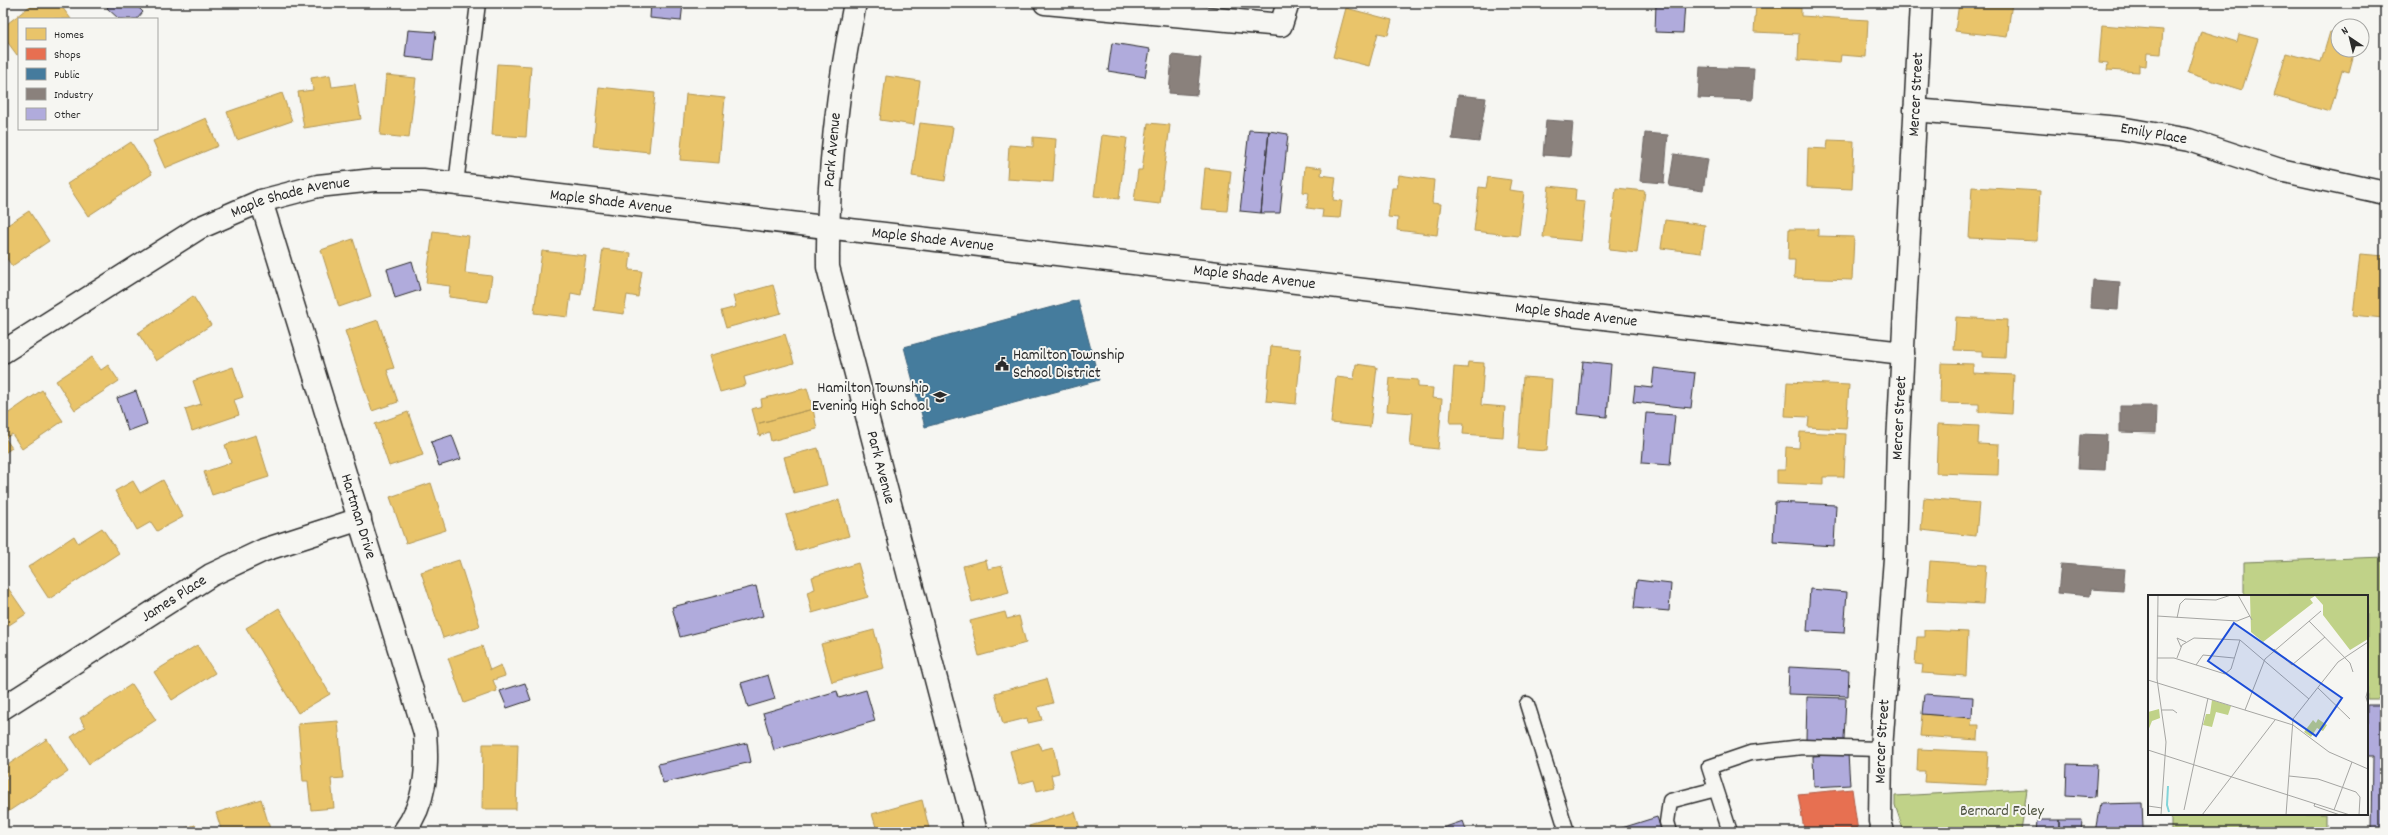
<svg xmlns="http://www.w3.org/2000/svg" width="2388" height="835" viewBox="0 0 2388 835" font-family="Dekko,sans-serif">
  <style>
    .green { fill: #c0d288; stroke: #767e5a }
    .homes { fill: #e9c46a; stroke: #b09657 }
    .shops { fill: #e76f51; stroke: #af5b46 }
    .public { fill: #457b9d; stroke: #3d637b }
    .industry { fill: #8a817c; stroke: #6e6764 }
    .building { fill: #b0abdc; stroke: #2b2b2b }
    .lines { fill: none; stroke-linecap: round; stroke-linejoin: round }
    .lane-casing { stroke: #2b2b2b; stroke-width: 17 }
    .street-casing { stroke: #2b2b2b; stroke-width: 25 }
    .secondary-casing { stroke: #2b2b2b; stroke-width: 25 }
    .lane { stroke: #f6f6f2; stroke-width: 14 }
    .street { stroke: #f6f6f2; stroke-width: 22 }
    .secondary { stroke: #f6f6f2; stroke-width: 22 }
    .labels { text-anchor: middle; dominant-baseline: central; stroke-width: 4; stroke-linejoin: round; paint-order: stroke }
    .street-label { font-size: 16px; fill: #2b2b2b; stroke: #f6f6f2 }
    .poi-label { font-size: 16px; fill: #2b2b2b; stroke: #f6f6f2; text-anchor: start }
    .park-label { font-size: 16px; fill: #505542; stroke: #f6f6f2 }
    .inset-river { fill: none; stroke: #82d4d9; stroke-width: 2 }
    .inset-road { fill: none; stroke: #a5a5a2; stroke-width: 1 }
    .view { fill: #1d4ed8; fill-opacity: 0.15; stroke: #1d4ed8; stroke-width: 2 }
    .inset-edge { fill: none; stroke: #2b2b2b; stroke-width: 2 }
  </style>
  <rect width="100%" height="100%" fill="#f6f6f2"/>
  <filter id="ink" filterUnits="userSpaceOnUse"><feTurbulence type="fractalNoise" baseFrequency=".025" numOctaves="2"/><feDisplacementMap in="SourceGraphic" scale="8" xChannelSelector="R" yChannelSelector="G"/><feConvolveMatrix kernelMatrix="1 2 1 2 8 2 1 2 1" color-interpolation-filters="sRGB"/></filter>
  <g filter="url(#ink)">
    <path class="green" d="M 2385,557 L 2385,699 L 2367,699 L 2367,596 L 2244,596 L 2244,562 Z
      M 2027,789 L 2021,832 L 1904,832 L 1895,805 L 1895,796 Z
      M 2171,814 L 2325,814 L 2325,832 L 2171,832 Z"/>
    <path class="homes" d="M 34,3 L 59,3 L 71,19 L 19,19 L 19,54 L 17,55 L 3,36 L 3,27 Z
      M 1959,3 L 2012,3 L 2007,37 L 1955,31 Z
      M 1756,5 L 1801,8 L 1801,16 L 1868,20 L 1866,57 L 1841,55 L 1840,63 L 1798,60 L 1799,34 L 1754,32 Z
      M 1346,8 L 1392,20 L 1388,35 L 1378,33 L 1369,66 L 1333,57 Z
      M 2102,25 L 2163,30 L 2161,54 L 2147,53 L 2146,66 L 2139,65 L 2139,72 L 2107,70 L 2108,63 L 2099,62 Z
      M 2201,31 L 2237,42 L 2239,34 L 2258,39 L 2242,90 L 2188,73 Z
      M 2330,32 L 2338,34 L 2338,50 L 2355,50 L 2349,72 L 2342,70 L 2330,112 L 2274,96 L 2286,53 L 2321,62 Z
      M 497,64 L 531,66 L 526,137 L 492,135 Z
      M 330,75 L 332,87 L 355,84 L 361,119 L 304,128 L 298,92 L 313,90 L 311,78 Z
      M 386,75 L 416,78 L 409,138 L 380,135 Z
      M 886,76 L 920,81 L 914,125 L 880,120 Z
      M 599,87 L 655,93 L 649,152 L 593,146 Z
      M 282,93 L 292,121 L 237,140 L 227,112 Z
      M 686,94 L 725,98 L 719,163 L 680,160 Z
      M 206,118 L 218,146 L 165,168 L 153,141 Z
      M 920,123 L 953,127 L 945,181 L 912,176 Z
      M 1148,123 L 1170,125 L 1160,204 L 1134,201 L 1138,170 L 1142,170 Z
      M 1102,135 L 1127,138 L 1119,199 L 1094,196 Z
      M 1033,137 L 1056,139 L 1053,182 L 1007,179 L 1009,145 L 1033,147 Z
      M 1828,140 L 1854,141 L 1852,189 L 1807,187 L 1808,148 L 1827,149 Z
      M 131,142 L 152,174 L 88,216 L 67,184 Z
      M 1305,166 L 1322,168 L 1321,175 L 1336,177 L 1333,200 L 1342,201 L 1340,218 L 1322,217 L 1323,210 L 1307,208 L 1309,193 L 1303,192 Z
      M 1205,168 L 1231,171 L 1227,211 L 1201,209 Z
      M 1399,175 L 1434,180 L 1432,203 L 1441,204 L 1437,235 L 1397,230 L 1398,218 L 1388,217 L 1392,188 L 1397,188 Z
      M 1488,177 L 1511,180 L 1509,190 L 1524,192 L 1519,236 L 1474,231 L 1479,187 L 1486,188 Z
      M 1549,186 L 1576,189 L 1575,201 L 1585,202 L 1581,241 L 1543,237 Z
      M 1972,187 L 2040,191 L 2037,241 L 1969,238 Z
      M 1616,188 L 1645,191 L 1637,253 L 1609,250 Z
      M 29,211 L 49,241 L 12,266 L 3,253 L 3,228 Z
      M 1665,220 L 1705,225 L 1701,253 L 1661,248 Z
      M 1789,229 L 1818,229 L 1818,236 L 1854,237 L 1852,280 L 1794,278 L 1795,260 L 1788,260 Z
      M 433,231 L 469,236 L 465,273 L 492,276 L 488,302 L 449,297 L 450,286 L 426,283 Z
      M 353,239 L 371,296 L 339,307 L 321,250 Z
      M 603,249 L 631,253 L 629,270 L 642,271 L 638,297 L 627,295 L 624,314 L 594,310 Z
      M 542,251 L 586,256 L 581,295 L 571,293 L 568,317 L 534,313 Z
      M 2360,254 L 2385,256 L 2383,318 L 2353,315 Z
      M 773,285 L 781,313 L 726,328 L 721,311 L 736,307 L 733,296 Z
      M 193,296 L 211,325 L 156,361 L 138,333 Z
      M 1956,317 L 2007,320 L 2005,358 L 1982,357 L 1982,351 L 1954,350 Z
      M 378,320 L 394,368 L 387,370 L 398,402 L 372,411 L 345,331 Z
      M 785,334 L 794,363 L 744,377 L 746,385 L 720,392 L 709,356 Z
      M 1271,346 L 1301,349 L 1296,404 L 1266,401 Z
      M 92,357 L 101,370 L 108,365 L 119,381 L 75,410 L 56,381 Z
      M 1468,362 L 1484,363 L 1481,405 L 1505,407 L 1503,437 L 1463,434 L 1464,423 L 1450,423 L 1454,367 L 1467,368 Z
      M 1941,363 L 1973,364 L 1973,373 L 2014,375 L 2012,414 L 1979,412 L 1979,404 L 1940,403 Z
      M 1356,364 L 1377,367 L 1370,427 L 1331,423 L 1336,377 L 1354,379 Z
      M 233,367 L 243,397 L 234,400 L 239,415 L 192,431 L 185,409 L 201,404 L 193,381 Z
      M 1523,377 L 1552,379 L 1547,451 L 1518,449 Z
      M 1390,378 L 1418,380 L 1418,387 L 1433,388 L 1432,398 L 1442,399 L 1438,449 L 1410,446 L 1413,413 L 1387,411 Z
      M 1787,382 L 1849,385 L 1846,429 L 1808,427 L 1809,417 L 1785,416 Z
      M 807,388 L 813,409 L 756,424 L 752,409 L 762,406 L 761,399 Z
      M 42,390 L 63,421 L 22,449 L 12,434 L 5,438 L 12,448 L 3,454 L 3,417 Z
      M 813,409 L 817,429 L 771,441 L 769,432 L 759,436 L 756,424 Z
      M 408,412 L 423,455 L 389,466 L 375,424 Z
      M 1938,424 L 1979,426 L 1978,444 L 1999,445 L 1998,475 L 1936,473 Z
      M 1800,432 L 1846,434 L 1844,477 L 1823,477 L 1823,485 L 1777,483 L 1777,470 L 1785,470 L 1786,447 L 1799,448 Z
      M 256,435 L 269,477 L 212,495 L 204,472 L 231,463 L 225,445 Z
      M 818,448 L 827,485 L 794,493 L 784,457 Z
      M 163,480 L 183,517 L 157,531 L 151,522 L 137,530 L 115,491 L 133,481 L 140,493 Z
      M 431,483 L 446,530 L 406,543 L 390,497 Z
      M 1924,498 L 1979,503 L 1976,536 L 1921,530 Z
      M 839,500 L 849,536 L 796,551 L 786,515 Z
      M 102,528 L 119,553 L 49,599 L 28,567 L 74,536 L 78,543 Z
      M 459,560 L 480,626 L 443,638 L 421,572 Z
      M 986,560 L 988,569 L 1002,566 L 1009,592 L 972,602 L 963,566 Z
      M 1930,561 L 1986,565 L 1983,604 L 1927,601 Z
      M 858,563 L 868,597 L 812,613 L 807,592 L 815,589 L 812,577 Z
      M 8,588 L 26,614 L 3,629 L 3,591 Z
      M 279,608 L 330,694 L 298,713 L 246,628 Z
      M 1005,612 L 1007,619 L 1019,616 L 1026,643 L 979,656 L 970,621 Z
      M 874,630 L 884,668 L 832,682 L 821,644 Z
      M 1925,630 L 1968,632 L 1966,676 L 1922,673 L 1923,665 L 1915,664 L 1917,637 L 1925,637 Z
      M 197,645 L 215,673 L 172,700 L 154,672 Z
      M 482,646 L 490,670 L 501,665 L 505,676 L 493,680 L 497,691 L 464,703 L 448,658 Z
      M 1046,679 L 1053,703 L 1038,707 L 1042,720 L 1028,723 L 1027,718 L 1003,724 L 995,693 Z
      M 132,684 L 156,720 L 89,764 L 71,737 L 85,727 L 80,718 Z
      M 1922,714 L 1972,718 L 1971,725 L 1979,725 L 1978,740 L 1920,736 Z
      M 338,721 L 343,778 L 331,779 L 334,808 L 311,810 L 308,781 L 303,781 L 298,724 Z
      M 47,739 L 68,772 L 3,815 L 3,781 L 8,778 L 3,768 Z
      M 1039,743 L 1041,750 L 1053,747 L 1059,773 L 1051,775 L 1054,787 L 1037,791 L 1034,780 L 1019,784 L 1010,751 Z
      M 483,744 L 518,744 L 516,809 L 482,809 Z
      M 1918,749 L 1988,752 L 1986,785 L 1924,782 L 1925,771 L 1917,771 Z
      M 261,799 L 271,832 L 222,832 L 216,813 Z
      M 922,800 L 930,832 L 869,832 L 868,829 L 876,827 L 872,814 Z
      M 1075,812 L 1081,832 L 1030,832 L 1029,826 Z
      M 195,825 L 198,832 L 174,832 Z
      M 171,828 L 172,832 L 157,832 Z"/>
    <path class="shops" d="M 1852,789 L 1858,832 L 1795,832 L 1804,829 L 1798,794 Z"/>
    <path class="public" d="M 1078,300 L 1099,380 L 925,427 L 904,347 Z"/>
    <path class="industry" d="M 1172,55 L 1201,58 L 1197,95 L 1169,93 Z
      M 1700,67 L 1754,69 L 1752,100 L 1698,98 Z
      M 1458,95 L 1486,98 L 1479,142 L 1452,139 Z
      M 1546,120 L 1573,122 L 1570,157 L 1543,155 Z
      M 1645,133 L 1668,135 L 1664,183 L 1640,181 Z
      M 1674,154 L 1708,159 L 1703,191 L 1669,186 Z
      M 2093,280 L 2120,282 L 2118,310 L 2091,308 Z
      M 2120,406 L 2157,406 L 2156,433 L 2120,432 Z
      M 2080,434 L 2107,435 L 2105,470 L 2078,469 Z
      M 2061,564 L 2125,569 L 2123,591 L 2091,589 L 2090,596 L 2058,593 Z"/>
    <path class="building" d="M 111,3 L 134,3 L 143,12 L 137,19 L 119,19 L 107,8 Z
      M 651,3 L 683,3 L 681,21 L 650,18 Z
      M 1656,3 L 1685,3 L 1683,33 L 1655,32 Z
      M 408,30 L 436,32 L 433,60 L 405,57 Z
      M 1112,43 L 1150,49 L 1145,77 L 1108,71 Z
      M 1249,130 L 1269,131 L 1261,213 L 1240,211 Z
      M 1269,131 L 1288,134 L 1280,213 L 1261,213 Z
      M 412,261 L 420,290 L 395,298 L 387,269 Z
      M 1583,361 L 1611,364 L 1607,417 L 1578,414 Z
      M 1654,368 L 1695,373 L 1691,408 L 1633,402 L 1635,386 L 1652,388 Z
      M 136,391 L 147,424 L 128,431 L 117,398 Z
      M 1646,413 L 1675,415 L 1670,465 L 1642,463 Z
      M 452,435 L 461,459 L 439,466 L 431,442 Z
      M 1775,502 L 1836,505 L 1834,546 L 1773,542 Z
      M 1637,580 L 1671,584 L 1669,611 L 1634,608 Z
      M 756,586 L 763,616 L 680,637 L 672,607 Z
      M 1810,589 L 1847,592 L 1844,633 L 1807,631 Z
      M 1789,667 L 1849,670 L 1848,696 L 1788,694 Z
      M 768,675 L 775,699 L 748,707 L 741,683 Z
      M 525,683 L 531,700 L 507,708 L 500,691 Z
      M 866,690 L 875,721 L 774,750 L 763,713 L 837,691 L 839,698 Z
      M 1924,694 L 1973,697 L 1972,718 L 1922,714 Z
      M 1807,697 L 1846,698 L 1844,740 L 1806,740 Z
      M 2367,705 L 2385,705 L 2385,832 L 2372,832 L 2373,756 L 2367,756 Z
      M 747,743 L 751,762 L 663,783 L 658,764 Z
      M 1848,754 L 1850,785 L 1814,787 L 1813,756 Z
      M 2067,764 L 2097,765 L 2095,797 L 2066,795 Z
      M 2142,803 L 2143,828 L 2152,828 L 2152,832 L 2095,832 L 2100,804 Z
      M 1657,817 L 1662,832 L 1609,832 Z
      M 2037,820 L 2059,820 L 2059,832 L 2036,832 Z
      M 2059,820 L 2082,820 L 2081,832 L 2059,832 Z
      M 1463,821 L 1467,832 L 1431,832 Z"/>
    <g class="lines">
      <g class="lane-casing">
        <path id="lane" d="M 456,184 L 478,3
          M 1527,704 L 1567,832
          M 1670,832 L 1667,822 L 1670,801 L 1716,789
          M 1730,832 L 1709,767 L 1750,753 L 1802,747 L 1881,749"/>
      </g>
      <g class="street-casing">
        <g id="street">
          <path id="s1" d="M 855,3 C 837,90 827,178 828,267 L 976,832"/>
          <path d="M 1045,3 L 1281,25 L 1288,3"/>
          <path id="s2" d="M 1915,110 L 2120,128 L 2189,140 L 2280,170 L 2385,193"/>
          <path id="s3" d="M 261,201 L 425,733 C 428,769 426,802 404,832"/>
          <path id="s4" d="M 3,352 L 199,228 L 261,201 L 318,186 L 374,180 L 423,180 L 1903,353"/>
          <path id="s5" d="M 3,708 L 211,575 L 264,550 L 360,519"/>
        </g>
      </g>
      <g class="secondary-casing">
        <g id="secondary">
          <path id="s6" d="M 1883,832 L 1880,821 L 1881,749 L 1895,558 L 1898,443 L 1921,3"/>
        </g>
      </g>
      <use href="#lane" class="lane"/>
      <use href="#street" class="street"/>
      <use href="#secondary" class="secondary"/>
    </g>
  </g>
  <defs>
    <g id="civic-bare" transform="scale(1.08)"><path d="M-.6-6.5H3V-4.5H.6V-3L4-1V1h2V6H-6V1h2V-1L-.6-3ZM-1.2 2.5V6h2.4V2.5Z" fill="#2b2b2b" stroke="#f6f6f2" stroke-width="2.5" paint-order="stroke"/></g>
    <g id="school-bare" transform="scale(1.08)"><path d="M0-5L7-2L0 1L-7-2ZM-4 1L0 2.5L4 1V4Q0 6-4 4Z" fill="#2b2b2b" stroke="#f6f6f2" stroke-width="2.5" paint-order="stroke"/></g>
  </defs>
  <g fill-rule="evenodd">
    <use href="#civic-bare" x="1002" y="364"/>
    <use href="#school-bare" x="940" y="397"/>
  </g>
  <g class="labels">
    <g class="street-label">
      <text stroke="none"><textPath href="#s6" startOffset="739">Mercer Street</textPath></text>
      <text stroke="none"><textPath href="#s2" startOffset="240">Emily Place</textPath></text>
      <text transform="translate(833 150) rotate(-85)">Park Avenue</text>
      <text stroke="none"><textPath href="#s4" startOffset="329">Maple Shade Avenue</textPath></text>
      <text stroke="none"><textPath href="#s4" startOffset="653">Maple Shade Avenue</textPath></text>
      <text stroke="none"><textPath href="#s4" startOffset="977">Maple Shade Avenue</textPath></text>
      <text stroke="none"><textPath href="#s4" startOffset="1301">Maple Shade Avenue</textPath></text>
      <text stroke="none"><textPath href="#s4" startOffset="1625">Maple Shade Avenue</textPath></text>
      <text stroke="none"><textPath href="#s6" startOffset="415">Mercer Street</textPath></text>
      <text stroke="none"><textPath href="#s1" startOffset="473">Park Avenue</textPath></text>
      <text stroke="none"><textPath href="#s3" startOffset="330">Hartman Drive</textPath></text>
      <text stroke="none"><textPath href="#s5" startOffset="203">James Place</textPath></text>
      <text stroke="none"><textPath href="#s6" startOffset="91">Mercer Street</textPath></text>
    </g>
    <g class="poi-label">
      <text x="1013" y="355">Hamilton Township<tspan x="1013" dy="18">School District</tspan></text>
      <text x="929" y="388" text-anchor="end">Hamilton Township<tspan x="929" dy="18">Evening High School</tspan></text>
    </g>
    <g class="park-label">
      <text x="2002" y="811">Bernard Foley</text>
    </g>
  </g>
  <g transform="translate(2148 595)">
    <rect width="220" height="220" fill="#f6f6f2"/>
    <path d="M 102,0 L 220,0 L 220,44 L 202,55 L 175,20 L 175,10 L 167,1 L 162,4 L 165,8 L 115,47 L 103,37 ZM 64,105 L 83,111 L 80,120 L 68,117 L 64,132 L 55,130 L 58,119 L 62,119 ZM 11,114 L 12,123 L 4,126 L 0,136 L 0,117 ZM 170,124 L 179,130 L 175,136 L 169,133 L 163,142 L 156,137 L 165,125 L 168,128 Z" fill="#c0d288"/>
    <path class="inset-river" d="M 20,191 L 19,210 L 21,217"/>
    <path class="inset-road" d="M 10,0 L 9,84 L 18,147 L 13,220M 90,0 L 104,25M 9,21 L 89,26 L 102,21M 29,23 L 32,9 L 37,4 L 68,5 L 83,0M 161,26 L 202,68 L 205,77M 33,52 L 29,43 L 38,47M 126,54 L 144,70 L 177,42M 9,63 L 26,63 L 77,79 L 83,74 L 92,45M 29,63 L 34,50 L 46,43 L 92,45 L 161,104M 48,70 L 55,60 L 86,63M 0,85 L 145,130 L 181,157 L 220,174M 170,93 L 202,124M 220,94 L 218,102 L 220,109M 14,115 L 25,115 L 29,118M 97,115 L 117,64 L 173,16M 0,155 L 202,220M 141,181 L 170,184 L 208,197 L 212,202 L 211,220M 167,208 L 166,211 L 192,220M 0,211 L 14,213M 36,215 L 60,103M 186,215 L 204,167M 54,220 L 127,125M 138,220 L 145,124 L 190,67 L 220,47"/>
    <path class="view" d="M 86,28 L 194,103 L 168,141 L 60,66 Z"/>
    <rect width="220" height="220" class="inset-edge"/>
  </g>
  <rect width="2388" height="835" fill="none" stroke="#f6f6f2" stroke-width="16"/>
  <rect x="8" y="8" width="2372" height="819" fill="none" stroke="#2b2b2b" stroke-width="1.5" filter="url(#ink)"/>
  <rect x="18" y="18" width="140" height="112" fill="#f6f6f2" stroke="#a5a5a2"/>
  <rect x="26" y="28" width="20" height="12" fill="#e9c46a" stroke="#a5a5a2"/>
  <text x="54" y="38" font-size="12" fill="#2b2b2b">Homes</text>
  <rect x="26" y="48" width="20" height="12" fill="#e76f51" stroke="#a5a5a2"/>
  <text x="54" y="58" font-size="12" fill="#2b2b2b">Shops</text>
  <rect x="26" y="68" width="20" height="12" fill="#457b9d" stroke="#a5a5a2"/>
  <text x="54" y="78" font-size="12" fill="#2b2b2b">Public</text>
  <rect x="26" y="88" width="20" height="12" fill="#8a817c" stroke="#a5a5a2"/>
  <text x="54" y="98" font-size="12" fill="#2b2b2b">Industry</text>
  <rect x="26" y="108" width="20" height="12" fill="#b0abdc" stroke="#a5a5a2"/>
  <text x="54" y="118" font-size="12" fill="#2b2b2b">Other</text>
  <g transform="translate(2350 38) rotate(325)"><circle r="19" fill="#f6f6f2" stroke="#a5a5a2"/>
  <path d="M0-3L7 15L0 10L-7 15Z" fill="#2b2b2b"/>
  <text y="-6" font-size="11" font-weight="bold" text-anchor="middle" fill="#2b2b2b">N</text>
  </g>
</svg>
